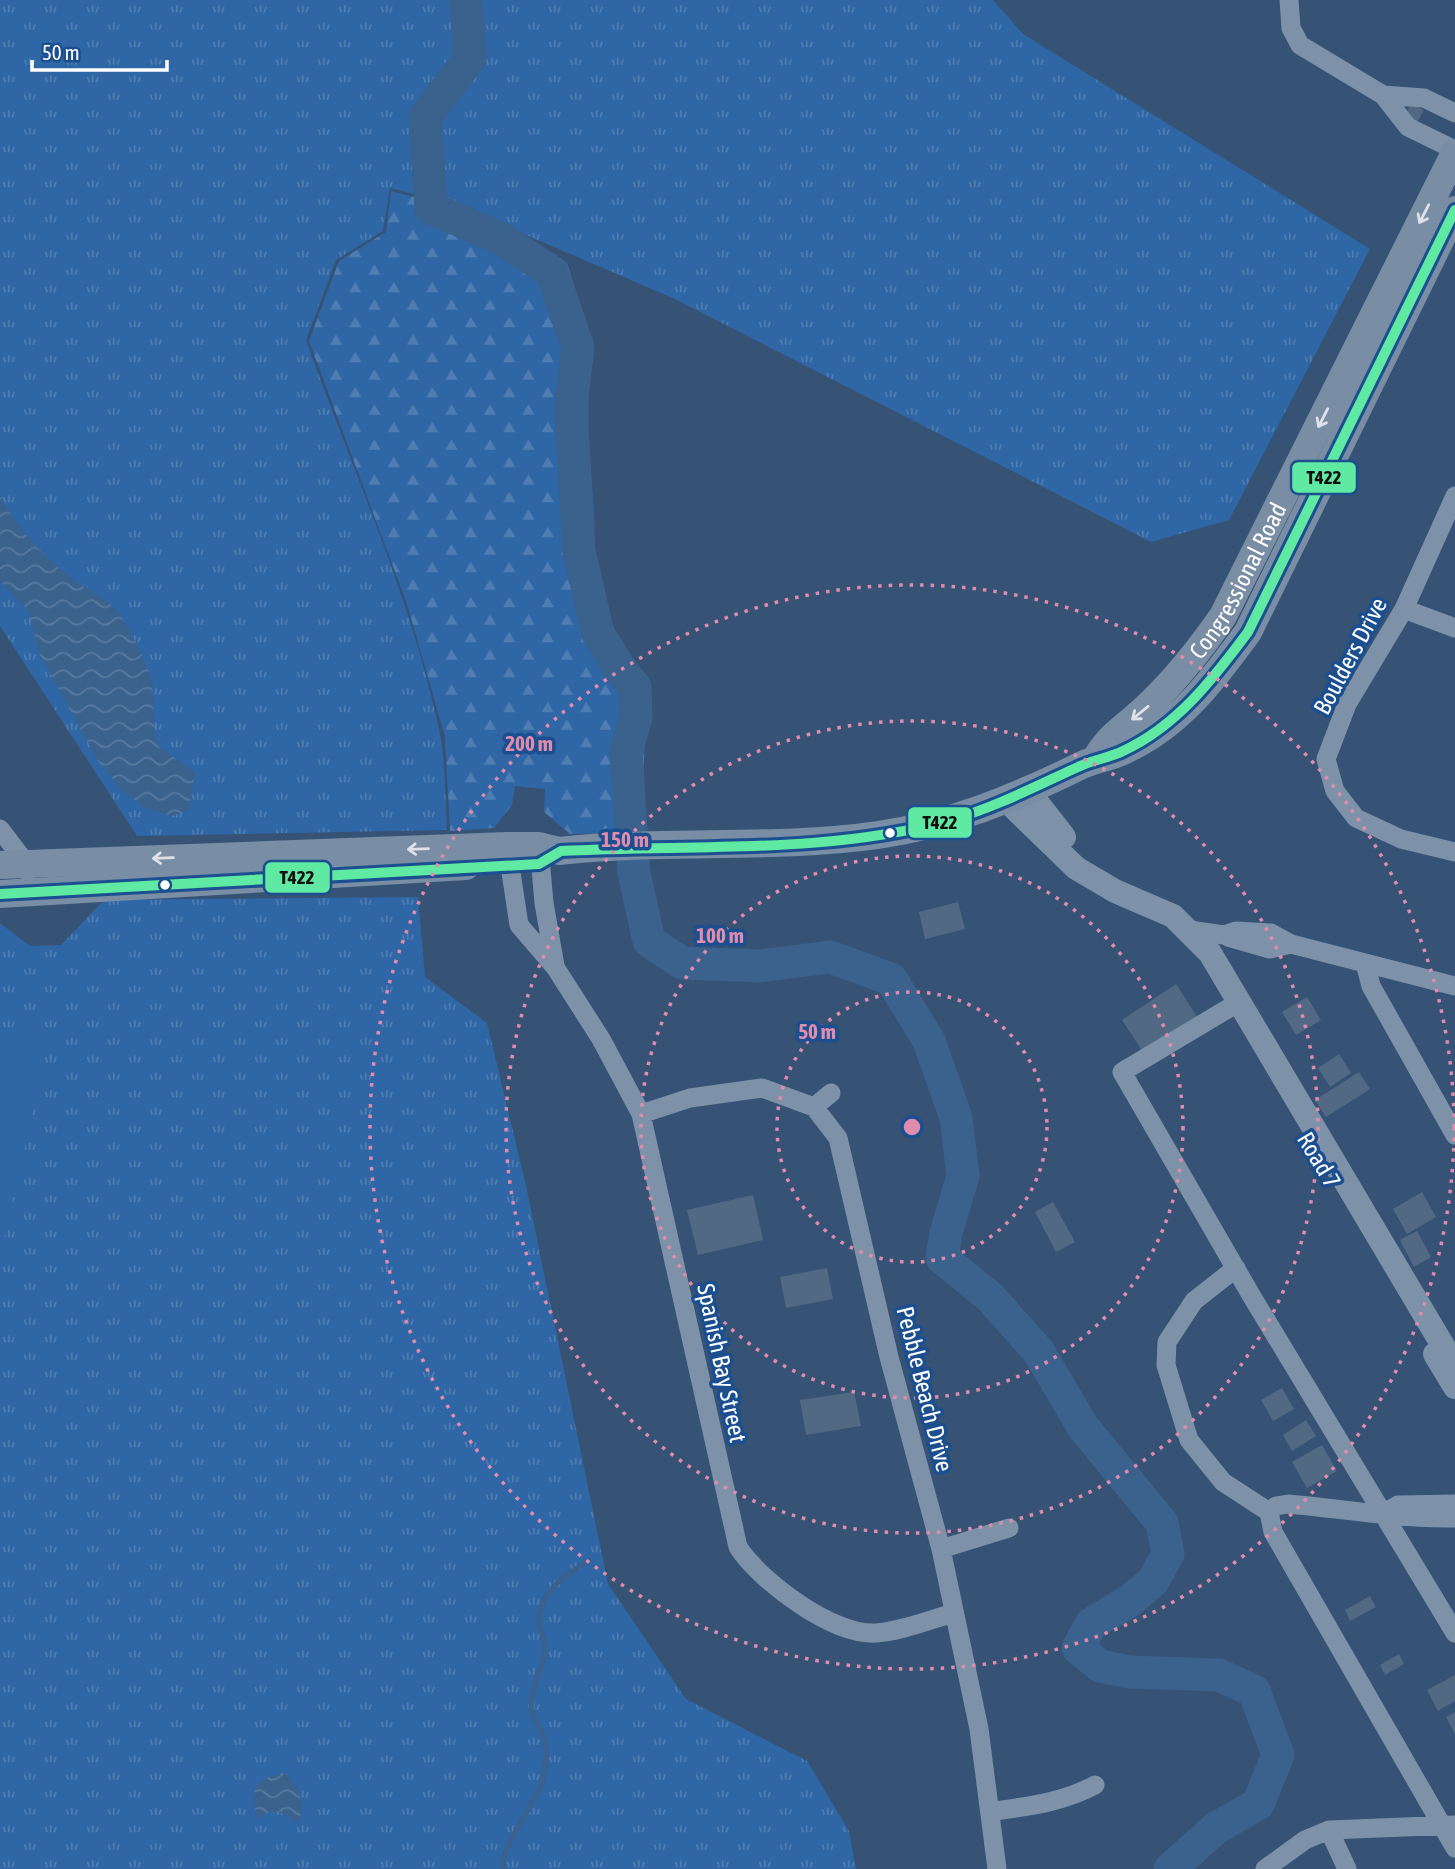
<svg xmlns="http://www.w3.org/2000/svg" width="1455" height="1869" viewBox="0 0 1455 1869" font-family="'Asap Condensed',sans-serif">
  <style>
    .grass { fill: url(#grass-tufts) }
    .forest { fill: url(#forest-firs) }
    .park { fill: #2f66a5 }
    .water { fill: url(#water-waves) }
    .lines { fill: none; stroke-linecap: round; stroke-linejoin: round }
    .stream { stroke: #3b618d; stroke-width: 5 }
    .river { stroke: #3b618d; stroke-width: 33 }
    .building { fill: #526984 }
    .minor { stroke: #7d92a8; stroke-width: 19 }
    .tertiary { stroke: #7d92a8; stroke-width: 24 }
    .secondary { stroke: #798da4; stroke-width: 28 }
    .bus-1-casing { stroke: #1b4f8f; stroke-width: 16 }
    .bus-1 { stroke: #60e9a3; stroke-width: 10 }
    .oneway { stroke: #dee2e8 }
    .ring { fill: none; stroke: #e08cad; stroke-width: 3.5; stroke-dasharray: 3.5 7 }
    .bus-dot { fill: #fff; stroke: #1b4f8f; stroke-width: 2.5 }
    .labels { text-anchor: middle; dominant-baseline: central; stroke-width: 7; stroke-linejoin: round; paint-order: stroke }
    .street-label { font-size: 24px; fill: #fff; stroke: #1b4f8f }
    .centre { fill: #e08cad; stroke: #1b4f8f; stroke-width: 3.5 }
    .ring-label { font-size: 21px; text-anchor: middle; font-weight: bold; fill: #e08cad; stroke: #1b4f8f; stroke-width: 7; stroke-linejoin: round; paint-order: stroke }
    .line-badge { stroke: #1b4f8f; stroke-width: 2.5 }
    .pale-badge-label { font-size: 19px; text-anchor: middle; font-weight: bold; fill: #111 }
  </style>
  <defs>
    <pattern id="grass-tufts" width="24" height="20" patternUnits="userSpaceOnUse" patternTransform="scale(1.75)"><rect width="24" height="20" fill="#2f66a5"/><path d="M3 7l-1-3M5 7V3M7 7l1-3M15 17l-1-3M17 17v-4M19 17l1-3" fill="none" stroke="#4e7db2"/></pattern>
    <pattern id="forest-firs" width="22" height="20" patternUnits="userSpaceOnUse" patternTransform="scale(1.75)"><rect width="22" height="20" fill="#2f66a5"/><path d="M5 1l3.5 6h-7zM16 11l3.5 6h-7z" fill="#4e7db2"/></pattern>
    <pattern id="water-waves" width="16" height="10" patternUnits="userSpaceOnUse" patternTransform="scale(1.75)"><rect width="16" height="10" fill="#3b618d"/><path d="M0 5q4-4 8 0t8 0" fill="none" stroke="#58799e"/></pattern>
  </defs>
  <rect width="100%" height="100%" fill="#365274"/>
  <path class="grass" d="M 0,0 L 993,0 L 1023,34 L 1370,249 L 1229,520 L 1151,542 L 677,300 L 459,206 L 390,188 L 383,231 L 336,260 L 306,340 C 352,470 412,598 440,734 C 446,765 445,799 447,830 L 137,836 L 0,626 Z
    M 418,897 L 425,977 L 487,1023 L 526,1186 L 608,1584 L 686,1699 L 807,1761 L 849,1831 L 856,1869 L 0,1869 L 0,923 L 30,946 L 61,945 L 104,900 Z"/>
  <path class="forest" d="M 391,191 L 449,206 L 485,221 L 553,253 L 567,263 L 590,335 L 588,438 L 594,510 L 595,566 L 610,619 L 628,658 L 648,683 L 640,832 L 570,834 L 544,812 L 545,789 L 515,786 L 512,805 L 494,828 L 450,831 L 445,737 L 407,604 L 309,341 L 339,261 L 386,232 Z"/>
  <path class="park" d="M 51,1029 L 0,1257 L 0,1045 Z"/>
  <path class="water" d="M 0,495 C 13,525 44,556 69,577 C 84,589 105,596 117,611 C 127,622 151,670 152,684 C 154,705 152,725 158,747 L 195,772 L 189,810 L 171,816 L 144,807 L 122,790 L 98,761 L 40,655 L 28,610 L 0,581 Z
    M 286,1774 C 301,1790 304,1802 299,1823 L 280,1812 L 268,1812 L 259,1819 C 247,1793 256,1775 286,1774 Z"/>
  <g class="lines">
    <path class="stream" d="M 503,1869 C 500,1844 536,1807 543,1778 C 547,1761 549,1747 541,1731 C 538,1725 533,1719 532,1712 C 528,1685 544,1670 545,1650 C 546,1640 538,1629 539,1619 C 542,1589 567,1574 589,1560"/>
    <path class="river" d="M 466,0 L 470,58 L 425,117 L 431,208 L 502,239 L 552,272 L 578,347 L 571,405 L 579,551 L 598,633 L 621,670 L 635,687 L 636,717 L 626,751 L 634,873 L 649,941 L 682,963 L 760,966 L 830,957 L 891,979 L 929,1041 L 956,1118 L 963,1176 L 946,1233 L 942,1258 L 990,1297 L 1039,1352 L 1083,1427 L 1162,1523 L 1168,1554 L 1153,1581 L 1131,1600 L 1091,1624 L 1078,1648 L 1100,1666 L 1129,1672 L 1219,1675 L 1254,1691 L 1278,1755 L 1258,1804 L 1216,1828 L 1170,1869"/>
  </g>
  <path class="building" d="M 1411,103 L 1424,110 L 1417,123 L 1404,117 Z
    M 958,902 L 965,929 L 925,939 L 919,912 Z
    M 1176,984 L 1197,1017 L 1143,1052 L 1122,1020 Z
    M 1307,997 L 1321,1020 L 1296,1035 L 1282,1012 Z
    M 1339,1054 L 1351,1073 L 1330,1087 L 1318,1068 Z
    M 1359,1072 L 1370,1089 L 1326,1117 L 1315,1100 Z
    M 1422,1192 L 1436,1217 L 1407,1234 L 1393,1209 Z
    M 753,1195 L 763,1240 L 698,1255 L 687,1210 Z
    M 1053,1202 L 1075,1242 L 1056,1252 L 1035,1212 Z
    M 1417,1231 L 1431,1257 L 1414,1267 L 1400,1240 Z
    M 827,1268 L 833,1299 L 786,1308 L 780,1277 Z
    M 1282,1388 L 1294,1409 L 1273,1421 L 1261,1400 Z
    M 854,1392 L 861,1426 L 806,1435 L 800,1400 Z
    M 1306,1420 L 1316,1436 L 1292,1451 L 1283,1435 Z
    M 1322,1445 L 1337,1471 L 1307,1488 L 1292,1462 Z
    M 1370,1596 L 1376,1607 L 1350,1621 L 1345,1610 Z
    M 1399,1654 L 1404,1664 L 1385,1675 L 1380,1665 Z
    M 1455,1675 L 1455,1701 L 1438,1711 L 1427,1690 Z
    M 1455,1712 L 1455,1734 L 1446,1717 Z"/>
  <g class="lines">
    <path class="minor" d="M 1289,0 L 1291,28 L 1300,45 L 1383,95 L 1408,127 L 1455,150
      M 1383,95 L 1424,98 L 1455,113
      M 1455,496 L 1404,609 L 1347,704 L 1326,759 L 1335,791 L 1356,818 L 1401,839 L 1455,852
      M 1404,609 L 1455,628
      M 0,829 L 26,863 L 27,871
      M 507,846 L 519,925 L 555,967 L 601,1039 L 641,1114 L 738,1547 C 760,1581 833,1636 876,1633 C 902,1631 929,1620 954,1613
      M 539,846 L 544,903 L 555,966
      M 1189,930 L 1224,935 L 1236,931 L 1271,933 L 1291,944 L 1455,986
      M 1228,937 L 1270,949 L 1291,944
      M 1365,963 L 1371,986 L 1455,1135
      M 1229,1008 L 1122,1072 L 1251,1295 L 1455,1633
      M 814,1107 L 831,1093
      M 641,1114 L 690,1098 L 762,1088 L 814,1107 L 838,1138 L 889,1357 L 941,1549 L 979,1729 L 997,1869
      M 1236,1268 L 1194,1301 L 1167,1342 L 1166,1365 L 1189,1440 L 1223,1482 L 1269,1512
      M 1384,1513 L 1398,1505 L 1455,1504
      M 1455,1518 C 1399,1519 1345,1509 1288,1504 L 1276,1506 L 1269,1512 L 1273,1532 L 1455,1848
      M 941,1549 L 1009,1528
      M 990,1812 C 1027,1806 1062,1803 1095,1785
      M 1329,1830 L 1347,1869
      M 1265,1869 L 1305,1840 L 1329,1830 L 1454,1825"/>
    <path class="tertiary" d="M 1028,791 L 1064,837
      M 1006,800 L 1076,868 L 1115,891 L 1173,916 L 1210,953 L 1455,1366
      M 1435,1354 L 1455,1387"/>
    <g class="secondary">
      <path id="s1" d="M 1097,757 C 1112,732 1130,724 1150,704 C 1178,677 1201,648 1223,616 L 1455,153"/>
      <path d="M 0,865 L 507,846 L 539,846 L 559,851 C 665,839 772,850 878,835 C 949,825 1015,798 1078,767 C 1093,759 1109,758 1123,751 C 1179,726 1213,680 1248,632 L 1455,210"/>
      <path d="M 0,894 L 466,866"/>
    </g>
    <g class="bus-1-casing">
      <path id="bus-1" d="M 0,894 L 539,864 L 561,851 C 690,844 825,855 951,820 C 996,807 1036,786 1078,767 C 1092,760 1109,758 1123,751 C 1177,726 1213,679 1248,632 L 1455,210"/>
    </g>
    <use href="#bus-1" class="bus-1"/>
  </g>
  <defs><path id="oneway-shaft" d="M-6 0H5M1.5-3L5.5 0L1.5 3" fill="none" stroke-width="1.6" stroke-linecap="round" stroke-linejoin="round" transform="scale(1.75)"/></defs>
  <g class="oneway">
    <use href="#oneway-shaft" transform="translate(1424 214) rotate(117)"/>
    <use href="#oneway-shaft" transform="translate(1323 418) rotate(117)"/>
    <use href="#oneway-shaft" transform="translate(1140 713) rotate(141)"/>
    <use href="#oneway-shaft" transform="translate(418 849) rotate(178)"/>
    <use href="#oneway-shaft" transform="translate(163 858) rotate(178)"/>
  </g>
  <g class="ring">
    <circle cx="912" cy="1127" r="135"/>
    <circle cx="912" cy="1127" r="271"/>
    <circle cx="912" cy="1127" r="406"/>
    <circle cx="912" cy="1127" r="542"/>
  </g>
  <g class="bus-dot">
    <circle cx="890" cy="833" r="6"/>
    <circle cx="165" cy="885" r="6"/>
  </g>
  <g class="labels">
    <g class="street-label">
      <text stroke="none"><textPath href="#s1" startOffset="228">Congressional Road</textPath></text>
      <text transform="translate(1350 656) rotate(-62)">Boulders Drive</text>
      <text transform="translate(1319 1160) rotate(59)">Road 7</text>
      <text transform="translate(722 1363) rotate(78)">Spanish Bay Street</text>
      <text transform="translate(925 1389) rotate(76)">Pebble Beach Drive</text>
    </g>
  </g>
  <circle cx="912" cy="1127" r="10" class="centre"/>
  <g class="ring-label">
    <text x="529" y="751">200 m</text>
    <text x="625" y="847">150 m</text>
    <text x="720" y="943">100 m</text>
    <text x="817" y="1039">50 m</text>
  </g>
  <g class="line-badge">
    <rect x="1291" y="461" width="66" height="33" rx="7" fill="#60e9a3"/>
    <rect x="907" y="806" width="66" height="33" rx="7" fill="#60e9a3"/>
    <rect x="264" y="861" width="67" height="33" rx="7" fill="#60e9a3"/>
  </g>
  <g class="pale-badge-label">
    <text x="1324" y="484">T422</text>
    <text x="940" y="829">T422</text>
    <text x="297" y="884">T422</text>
  </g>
  <path d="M32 60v10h135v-10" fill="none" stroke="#ffffff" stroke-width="3.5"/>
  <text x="42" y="60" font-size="21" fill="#ffffff" stroke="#1b4f8f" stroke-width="5" paint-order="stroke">50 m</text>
</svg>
